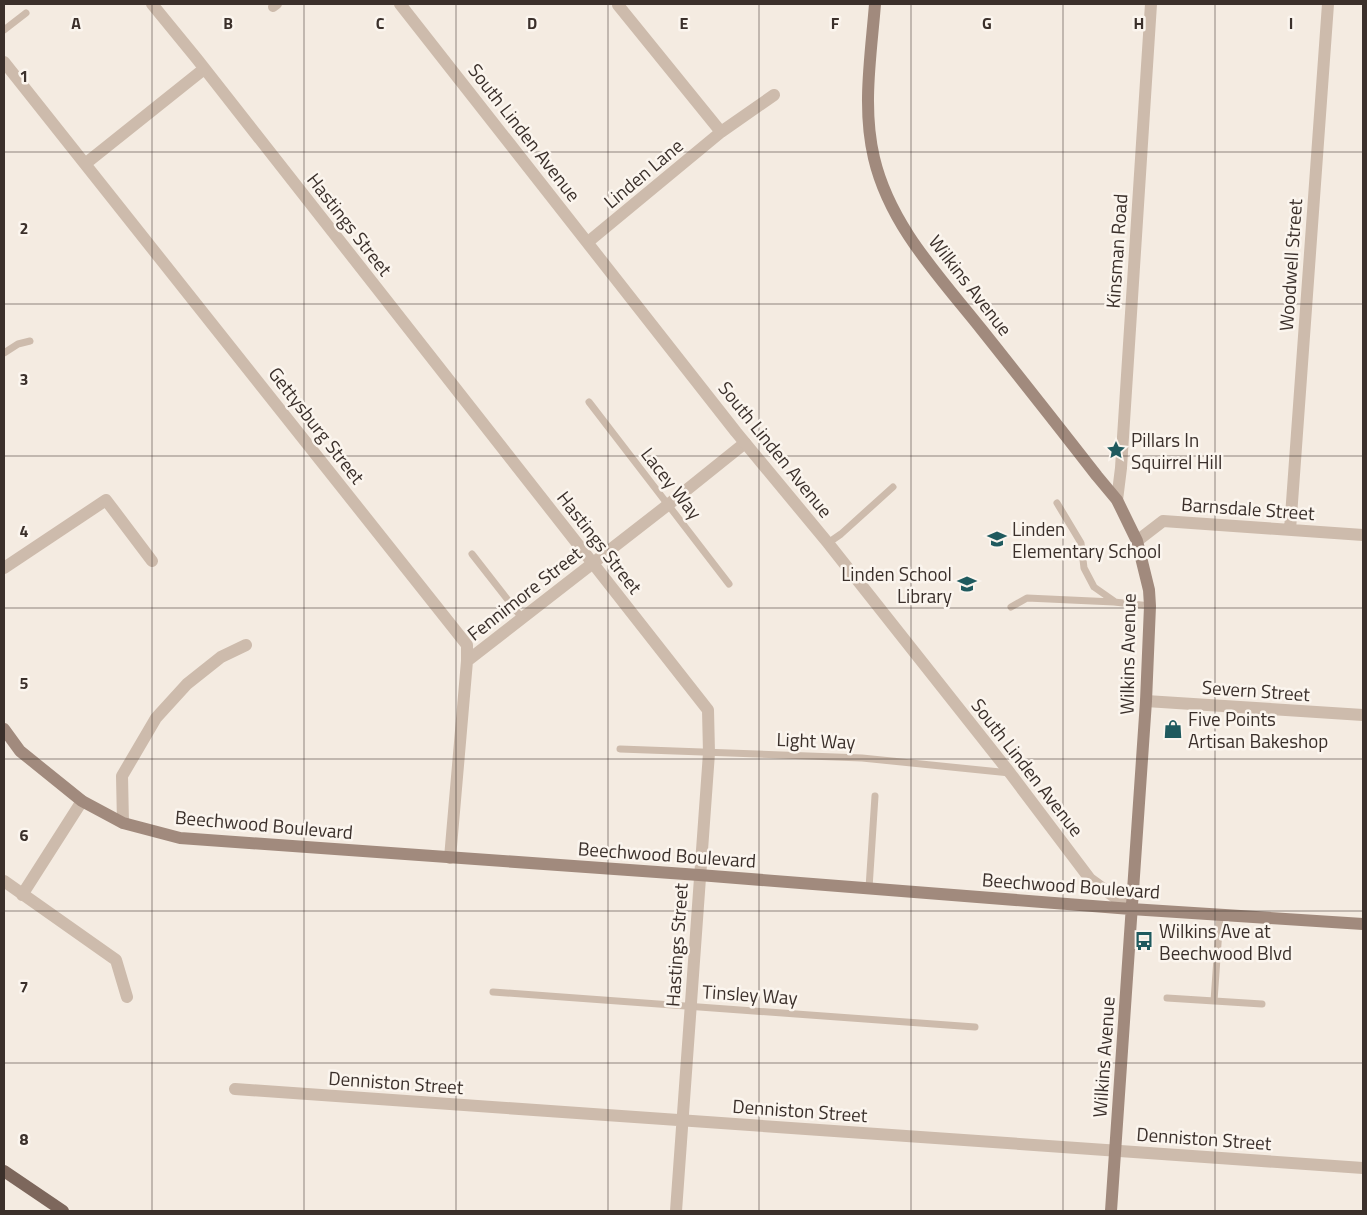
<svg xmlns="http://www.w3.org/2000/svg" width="1367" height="1215" viewBox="0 0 1367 1215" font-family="'Titillium Web',sans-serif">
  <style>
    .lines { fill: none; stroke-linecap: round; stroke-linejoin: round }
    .service { stroke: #cdbbac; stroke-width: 7 }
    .pedestrian { stroke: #cdbbac; stroke-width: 10 }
    .minor { stroke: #cdbbac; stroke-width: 12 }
    .tertiary { stroke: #cdbbac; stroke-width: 12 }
    .secondary { stroke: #a18a7d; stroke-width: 12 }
    .primary { stroke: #7d675c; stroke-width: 12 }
    .grid { fill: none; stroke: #3b302b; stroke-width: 1; stroke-opacity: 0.55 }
    .labels { text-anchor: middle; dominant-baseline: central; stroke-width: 5; stroke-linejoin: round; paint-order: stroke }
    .street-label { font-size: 19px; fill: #3b302b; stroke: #fbf5ee }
    .poi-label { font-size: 19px; fill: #3b302b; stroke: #fbf5ee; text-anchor: start }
    .grid-label { font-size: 16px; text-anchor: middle; font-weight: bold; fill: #3b302b; stroke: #fbf5ee; stroke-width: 5; stroke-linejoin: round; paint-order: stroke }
  </style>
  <rect width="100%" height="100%" fill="#f4ebe1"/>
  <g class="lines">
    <path class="service" d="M 4,30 L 26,13
      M 4,353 L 18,344 L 30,341
      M 589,402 L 729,584
      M 1057,503 L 1081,543 L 1084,568 L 1094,587 L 1114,601
      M 828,543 L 841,534 L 893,487
      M 472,554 L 522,618
      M 1011,607 L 1027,598 L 1114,602 L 1150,606
      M 620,749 L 862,758 L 1010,773
      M 869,888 L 875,796
      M 493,992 L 975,1027
      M 1167,998 L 1262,1004
      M 1214,1001 L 1220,915"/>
    <path class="pedestrian" d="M 273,7 L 277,4"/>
    <path class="minor" d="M 152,4 L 197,59 L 708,710 L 709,753 L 676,1211
      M 618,5 L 721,132
      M 4,62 L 467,645 L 467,661 L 450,858
      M 85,164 L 204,69
      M 588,242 L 721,132 L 774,95
      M 1117,500 L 1121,468 L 1151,4
      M 1290,530 L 1328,4
      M 1137,541 L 1163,521 L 1363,535
      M 4,568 L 106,500 L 152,561
      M 467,661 L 669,504 L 745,443
      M 1146,701 L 1363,715
      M 123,823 L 122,776 L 156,718 L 187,684 L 221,657 L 246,645
      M 4,881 L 116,960 L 127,997
      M 22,895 L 82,801
      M 235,1089 L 1363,1168"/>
    <path class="tertiary" d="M 400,4 L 736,432 L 828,543 L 1010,773 L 1090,879 L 1131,909"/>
    <path class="secondary" d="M 875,4 C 871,55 862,108 874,158 C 890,226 940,277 982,330 C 1021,379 1059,427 1097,476 L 1117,500 L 1137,541 L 1149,590 L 1150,606 L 1146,701 L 1111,1211
      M 4,729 L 20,751 L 82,801 L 123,823 L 180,838 L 699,875 L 1131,909 L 1363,924"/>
    <path class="primary" d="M 4,1171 L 63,1211"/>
  </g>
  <path class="grid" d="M 152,4 L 152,1211M 304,4 L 304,1211M 456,4 L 456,1211M 608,4 L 608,1211M 759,4 L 759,1211M 911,4 L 911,1211M 1063,4 L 1063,1211M 1215,4 L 1215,1211M 4,152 L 1363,152M 4,304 L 1363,304M 4,456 L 1363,456M 4,608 L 1363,608M 4,759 L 1363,759M 4,911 L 1363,911M 4,1063 L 1363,1063"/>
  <defs>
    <g id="sight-bare" transform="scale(1.5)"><path d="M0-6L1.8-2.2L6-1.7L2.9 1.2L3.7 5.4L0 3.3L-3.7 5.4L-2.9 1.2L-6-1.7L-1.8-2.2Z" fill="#1f5a5e" stroke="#fbf5ee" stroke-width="2.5" paint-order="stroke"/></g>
    <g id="school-bare" transform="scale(1.5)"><path d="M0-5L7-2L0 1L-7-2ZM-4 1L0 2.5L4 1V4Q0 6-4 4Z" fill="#1f5a5e" stroke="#fbf5ee" stroke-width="2.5" paint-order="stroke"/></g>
    <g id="shop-bare" transform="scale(1.5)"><path d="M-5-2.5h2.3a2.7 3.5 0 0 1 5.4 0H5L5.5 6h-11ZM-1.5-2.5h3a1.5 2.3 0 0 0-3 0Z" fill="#1f5a5e" stroke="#fbf5ee" stroke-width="2.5" paint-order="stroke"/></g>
    <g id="bus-bare" transform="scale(1.5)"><path d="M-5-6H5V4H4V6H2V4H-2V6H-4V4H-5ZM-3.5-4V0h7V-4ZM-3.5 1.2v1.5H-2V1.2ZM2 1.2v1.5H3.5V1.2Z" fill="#1f5a5e" stroke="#fbf5ee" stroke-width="2.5" paint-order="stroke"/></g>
  </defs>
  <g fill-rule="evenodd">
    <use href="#sight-bare" x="1116" y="450"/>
    <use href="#school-bare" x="997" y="539"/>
    <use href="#school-bare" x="967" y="584"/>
    <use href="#shop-bare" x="1173" y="729"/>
    <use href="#bus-bare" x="1144" y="941"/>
  </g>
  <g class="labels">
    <g class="street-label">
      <text transform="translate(525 132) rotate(52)">South Linden Avenue</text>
      <text transform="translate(643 173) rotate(-40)">Linden Lane</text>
      <text transform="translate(350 224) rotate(52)">Hastings Street</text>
      <text transform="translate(1116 251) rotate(-86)">Kinsman Road</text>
      <text transform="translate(1290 265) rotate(-86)">Woodwell Street</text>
      <text transform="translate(971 285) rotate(52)">Wilkins Avenue</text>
      <text transform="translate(317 425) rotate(52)">Gettysburg Street</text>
      <text transform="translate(776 449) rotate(51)">South Linden Avenue</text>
      <text transform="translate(672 483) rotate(52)">Lacey Way</text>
      <text transform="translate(1248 508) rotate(4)">Barnsdale Street</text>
      <text transform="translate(600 542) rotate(52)">Hastings Street</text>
      <text transform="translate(524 593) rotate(-38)">Fennimore Street</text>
      <text transform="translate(1127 654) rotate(-89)">Wilkins Avenue</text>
      <text transform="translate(1256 690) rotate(4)">Severn Street</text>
      <text transform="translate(816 740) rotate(2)">Light Way</text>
      <text transform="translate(1028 767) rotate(52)">South Linden Avenue</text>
      <text transform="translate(264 824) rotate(5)">Beechwood Boulevard</text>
      <text transform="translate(667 854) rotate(4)">Beechwood Boulevard</text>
      <text transform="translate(1071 885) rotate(4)">Beechwood Boulevard</text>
      <text transform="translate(676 945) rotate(-86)">Hastings Street</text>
      <text transform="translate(750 994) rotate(4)">Tinsley Way</text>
      <text transform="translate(1103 1057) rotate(-86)">Wilkins Avenue</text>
      <text transform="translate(396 1082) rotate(4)">Denniston Street</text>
      <text transform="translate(800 1110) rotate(4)">Denniston Street</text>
      <text transform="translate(1204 1138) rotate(4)">Denniston Street</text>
    </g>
    <g class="poi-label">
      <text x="1131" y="439">Pillars In<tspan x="1131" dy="22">Squirrel Hill</tspan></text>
      <text x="1012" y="528">Linden<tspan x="1012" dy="22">Elementary School</tspan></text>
      <text x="952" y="573" text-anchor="end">Linden School<tspan x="952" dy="22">Library</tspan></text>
      <text x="1188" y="718">Five Points<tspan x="1188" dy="22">Artisan Bakeshop</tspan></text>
      <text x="1159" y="930">Wilkins Ave at<tspan x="1159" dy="22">Beechwood Blvd</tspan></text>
    </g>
  </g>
  <g class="grid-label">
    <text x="76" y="29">A</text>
    <text x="228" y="29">B</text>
    <text x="380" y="29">C</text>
    <text x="532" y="29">D</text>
    <text x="684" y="29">E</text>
    <text x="835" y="29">F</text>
    <text x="987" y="29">G</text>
    <text x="1139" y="29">H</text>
    <text x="1291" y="29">I</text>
    <text x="24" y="82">1</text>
    <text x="24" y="234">2</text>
    <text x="24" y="385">3</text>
    <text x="24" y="537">4</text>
    <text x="24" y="689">5</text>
    <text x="24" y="841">6</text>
    <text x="24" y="993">7</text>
    <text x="24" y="1145">8</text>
  </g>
  <rect width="1367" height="1215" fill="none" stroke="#3b302b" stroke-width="10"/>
</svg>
